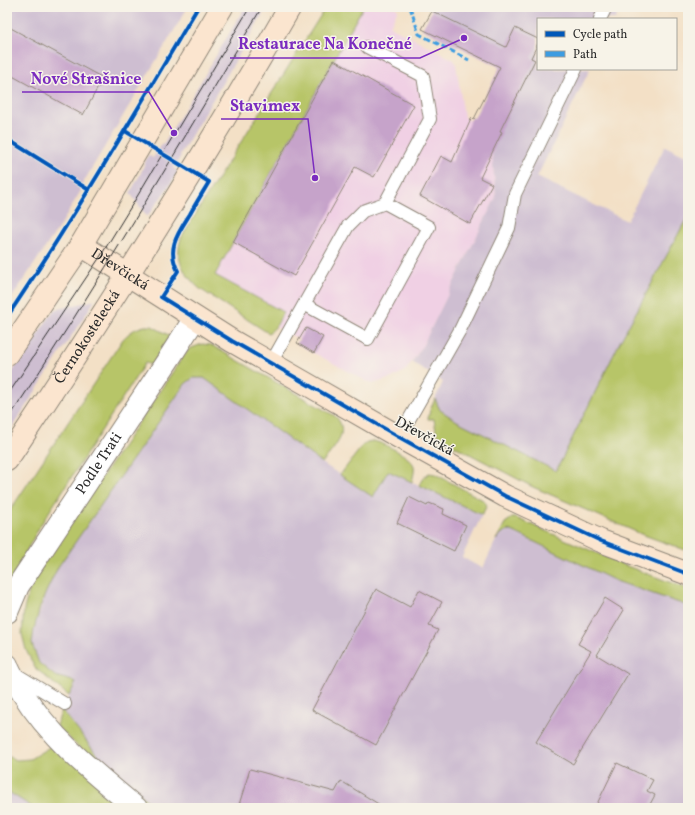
<svg xmlns="http://www.w3.org/2000/svg" width="695" height="815" viewBox="0 0 695 815" font-family="Vollkorn,serif">
  <style>
    .built { fill: #f0d0e4 }
    .industrial { fill: #cebed1 }
    .green { fill: #b7c567; stroke: #717849 }
    .building { fill: #c6a3ca }
    .lines { fill: none; stroke-linecap: round; stroke-linejoin: round }
    .lane-casing { stroke: #8f8678; stroke-width: 14 }
    .street-casing { stroke: #8f8678; stroke-width: 24 }
    .secondary-casing { stroke: #8f8678; stroke-width: 24 }
    .lane { stroke: #fff; stroke-width: 12 }
    .street { stroke: #fff; stroke-width: 22 }
    .secondary { stroke: #fbe5cf; stroke-width: 22 }
    .tram { stroke: #2b2b2b; stroke-width: 1 }
    .quiet { stroke: #3d9ce1; stroke-width: 3; stroke-dasharray: 6 3; stroke-linecap: butt }
    .cycleway-casing { stroke: #f7f3e8; stroke-width: 6 }
    .cycleway { stroke: #0057b8; stroke-width: 4 }
    .labels { text-anchor: middle; dominant-baseline: central; stroke-width: 3; stroke-linejoin: round; paint-order: stroke }
    .street-label { font-size: 15px; fill: #2b2b2b; stroke: #f7f3e8 }
    .leader { fill: none; stroke: #7b2cbf; stroke-width: 1.5 }
    .callout-dot { fill: #7b2cbf; stroke: #f7f3e8; stroke-width: 1.5 }
    .callout-label { font-size: 16px; text-anchor: middle; font-weight: bold; fill: #7b2cbf; stroke: #f7f3e8; stroke-width: 3; stroke-linejoin: round; paint-order: stroke }
  </style>
  <rect width="100%" height="100%" fill="#f7f3e8"/>
  <filter id="ink" filterUnits="userSpaceOnUse"><feTurbulence type="fractalNoise" baseFrequency=".025" numOctaves="2"/><feDisplacementMap in="SourceGraphic" scale="8" xChannelSelector="R" yChannelSelector="G"/><feConvolveMatrix kernelMatrix="1 2 1 2 8 2 1 2 1" color-interpolation-filters="sRGB"/></filter>
  <filter id="wash" filterUnits="userSpaceOnUse"><feTurbulence type="fractalNoise" baseFrequency=".012" numOctaves="4" result="noise"/><feDisplacementMap in="SourceGraphic" scale="16" xChannelSelector="R" yChannelSelector="G"/><feGaussianBlur stdDeviation="0.9" result="paint"/><feColorMatrix in="noise" values="0 0 0 0 0 0 0 0 0 0 0 0 0 0 0 0 0 1.4 0 .05"/><feComposite in="paint" operator="in"/></filter>
  <g filter="url(#wash)">
    <rect width="100%" height="100%" fill="#f3e0c6"/>
    <path class="built" d="M 363,7 L 393,7 L 398,9 L 390,26 L 454,60 L 456,64 L 464,117 L 471,121 L 494,150 L 492,154 L 496,197 L 422,347 L 406,370 L 392,378 L 372,384 L 297,344 L 299,339 L 276,327 L 283,312 L 215,276 Z"/>
    <path class="industrial" d="M 7,7 L 188,7 L 83,183 L 83,187 L 63,221 L 7,305 Z
      M 245,7 L 267,7 L 180,155 L 181,156 L 173,168 L 179,172 L 147,217 L 130,193 L 140,175 L 148,155 L 153,158 L 162,144 L 163,145 Z
      M 428,7 L 621,7 L 615,19 L 538,19 L 538,69 L 590,69 L 537,177 L 627,221 L 665,146 L 688,157 L 688,216 L 620,342 L 556,471 L 457,421 L 440,410 L 435,399 L 443,382 L 412,362 L 422,347 L 496,197 L 492,154 L 494,150 L 464,135 L 472,118 L 474,118 L 479,110 L 500,68 L 497,66 L 506,48 L 432,11 Z
      M 95,300 L 7,435 L 7,380 L 54,310 Z
      M 193,378 L 204,378 L 322,463 L 373,497 L 388,471 L 482,515 L 462,557 L 474,564 L 483,568 L 496,540 L 502,533 L 509,530 L 616,581 L 688,606 L 688,808 L 156,808 L 101,760 L 62,710 L 76,682 L 55,676 L 39,663 L 32,644 L 34,629 L 46,592 L 58,567 L 185,384 Z
      M 7,791 L 16,797 L 34,808 L 7,808 Z"/>
    <path class="green" d="M 326,7 L 363,7 L 215,275 L 283,312 C 279,321 276,329 268,333 L 200,289 C 184,275 172,256 183,234 Z
      M 688,216 L 688,551 L 641,534 L 533,487 L 441,439 L 436,431 L 434,419 L 428,419 L 430,410 L 435,399 L 440,410 L 457,421 L 556,471 L 620,342 Z
      M 145,326 L 152,326 L 170,336 L 152,365 L 145,363 L 40,526 L 7,587 L 7,515 L 123,339 C 130,332 135,328 145,326 Z
      M 202,344 L 211,345 L 335,416 C 352,432 332,450 322,463 L 204,378 L 193,378 L 185,384 L 58,567 L 46,592 L 40,607 L 34,629 L 32,644 L 39,663 L 55,676 L 76,682 L 69,696 L 35,668 L 26,650 L 22,634 L 24,609 L 32,581 L 182,358 L 189,349 Z
      M 373,441 C 382,442 412,457 414,466 C 415,471 413,477 412,482 L 388,471 L 373,497 L 340,475 L 363,445 L 367,442 Z
      M 429,473 L 435,474 L 483,500 L 487,505 L 482,515 L 419,485 L 423,478 Z
      M 512,518 L 516,518 L 624,565 L 688,589 L 688,606 L 616,581 L 514,532 L 508,530 L 502,533 L 496,540 L 505,523 Z
      M 62,710 L 101,760 L 156,808 L 145,808 L 57,727 L 58,721 Z
      M 56,743 L 127,808 L 34,808 L 7,791 L 7,756 L 16,760 L 30,759 Z"/>
    <g id="blocks">
      <path class="building" d="M 432,11 L 506,47 L 515,28 L 538,39 L 538,43 L 531,58 L 535,60 L 500,131 L 502,132 L 480,178 L 492,184 L 470,224 L 420,196 L 441,156 L 452,162 L 472,117 L 474,119 L 500,67 L 422,29 Z
        M 7,26 L 103,78 L 83,115 L 7,73 Z
        M 334,60 L 414,105 L 374,177 L 355,167 L 294,276 L 233,242 Z
        M 306,328 L 323,337 L 314,353 L 297,343 Z
        M 409,497 L 427,506 L 429,503 L 444,509 L 443,514 L 466,525 L 454,551 L 397,523 Z
        M 376,589 L 410,607 L 419,590 L 442,602 L 429,626 L 438,630 L 376,745 L 312,710 Z
        M 605,598 L 624,610 L 597,655 L 628,674 L 573,764 L 536,742 L 591,651 L 578,644 Z
        M 617,763 L 653,780 L 647,791 L 655,795 L 648,808 L 595,808 Z
        M 250,769 L 335,792 L 341,781 L 385,808 L 238,808 Z"/>
    </g>
  </g>
  <g filter="url(#ink)">
    <use href="#blocks" fill-opacity="0" stroke="#8f8678" stroke-width="1"/>
    <g class="lines">
      <g class="lane-casing">
        <path id="lane" d="M 600,19 L 606,7
          M 304,304 L 368,339 L 429,227 L 385,203
          M 271,363 L 348,226 L 363,211 L 385,203 L 430,119 L 423,76 L 367,47
          M 399,437 L 460,330 L 509,228 L 515,194 L 576,69
          M 14,673 L 65,704"/>
      </g>
      <g class="street-casing">
        <g id="street">
          <path id="s1" d="M 7,612 L 18,586 L 168,360 L 195,318"/>
          <path d="M 7,665 C 10,675 17,684 22,692 C 51,739 94,773 136,808"/>
        </g>
      </g>
      <g class="secondary-casing">
        <g id="secondary">
          <path id="s2" d="M 81,245 L 232,341 L 399,437 L 505,496 L 601,541 L 688,574"/>
          <path d="M 7,354 L 81,245 L 222,7"/>
          <path id="s3" d="M 7,460 C 106,312 201,161 290,7"/>
        </g>
      </g>
      <use href="#lane" class="lane"/>
      <use href="#street" class="street"/>
      <use href="#secondary" class="secondary"/>
      <path class="tram" d="M 7,396 L 100,257 L 135,200 L 250,7
        M 7,421 C 97,286 179,147 262,7"/>
      <path class="quiet" d="M 410,7 L 419,34 L 469,60"/>
      <g class="cycleway-casing">
        <path id="cycleway" d="M 125,131 L 209,182 C 203,192 196,203 190,214 C 178,233 166,249 178,271 L 161,297 L 232,341 L 399,437 L 505,496 L 601,541 L 688,574
          M 7,139 L 89,190
          M 7,317 C 75,216 136,112 198,7"/>
      </g>
      <use href="#cycleway" class="cycleway"/>
    </g>
  </g>
  <g class="labels">
    <g class="street-label">
      <text stroke="none"><textPath href="#s2" startOffset="46">Dřevčická</textPath></text>
      <text stroke="none"><textPath href="#s3" startOffset="147">Černokostelecká</textPath></text>
      <text transform="translate(424 437) rotate(29)">Dřevčická</text>
      <text stroke="none"><textPath href="#s1" startOffset="175">Podle Trati</textPath></text>
    </g>
  </g>
  <path class="leader" d="M464 38L420 58H230M174 133L149 92H22M315 178L308 119H221"/>
  <g class="callout-dot">
    <circle cx="464" cy="38" r="4"/>
    <circle cx="174" cy="133" r="4"/>
    <circle cx="315" cy="178" r="4"/>
  </g>
  <g class="callout-label">
    <text x="325" y="49">Restaurace Na Konečné</text>
    <text x="86" y="84">Nové Strašnice</text>
    <text x="265" y="111">Stavimex</text>
  </g>
  <rect width="695" height="815" fill="none" stroke="#f7f3e8" stroke-width="24"/>
  <rect x="537" y="18" width="140" height="52" fill="#f7f3e8" stroke="#a5a39c"/>
  <rect x="545" y="31" width="20" height="6" fill="#0057b8" stroke="#a5a39c"/>
  <text x="573" y="38" font-size="12" fill="#2b2b2b">Cycle path</text>
  <rect x="545" y="51" width="20" height="6" fill="#3d9ce1" stroke="#a5a39c"/>
  <text x="573" y="58" font-size="12" fill="#2b2b2b">Path</text>
</svg>
